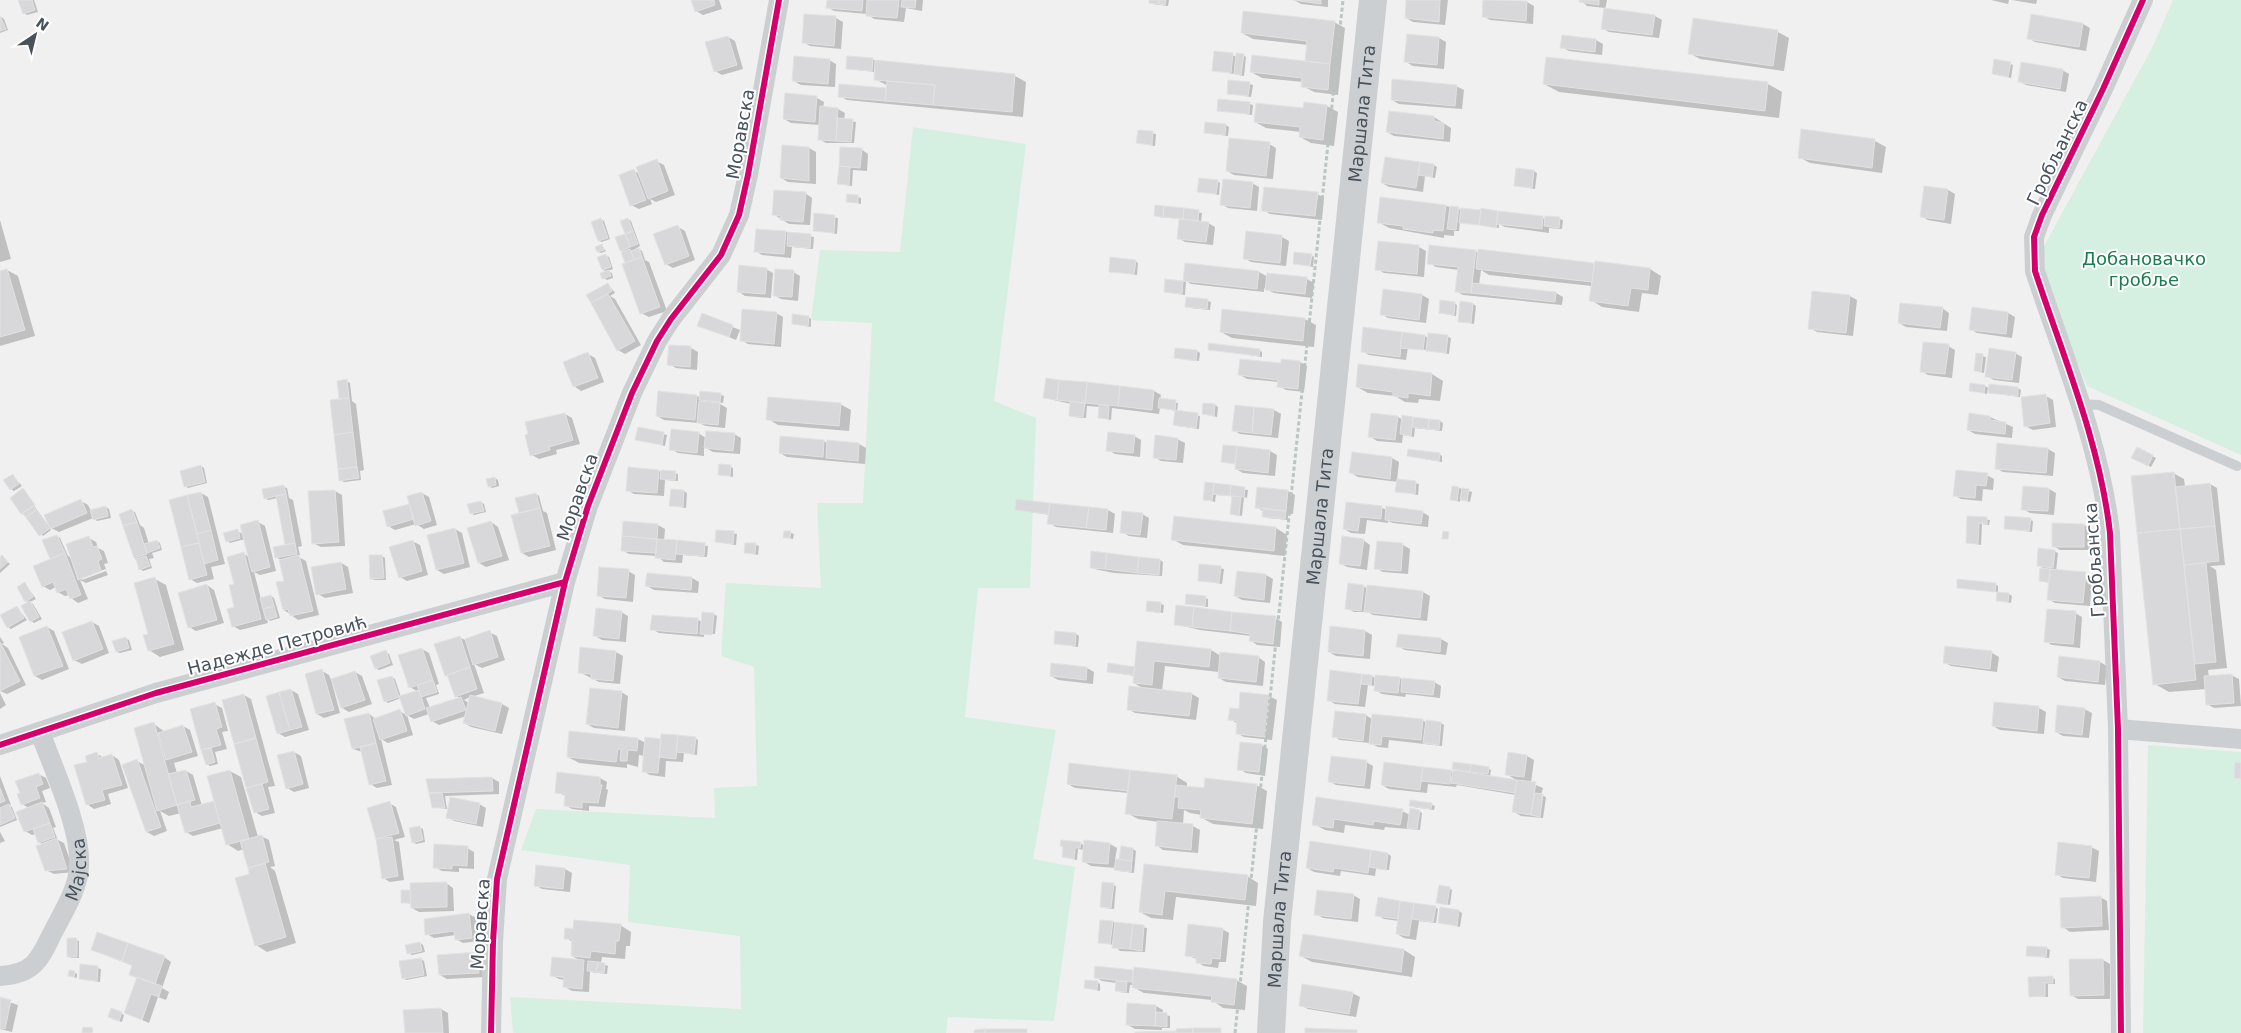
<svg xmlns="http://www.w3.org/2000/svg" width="2241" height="1033" viewBox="0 0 2241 1033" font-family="'DejaVu Sans',sans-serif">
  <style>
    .green { fill: #d5efe0 }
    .shadow { fill: #0003; fill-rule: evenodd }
    .building { fill: #d8d8da; stroke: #e2e2e3 }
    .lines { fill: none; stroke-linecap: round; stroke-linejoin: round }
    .path { stroke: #b9c6c2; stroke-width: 3; stroke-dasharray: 4 2.5; stroke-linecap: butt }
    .lane { stroke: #cccfd1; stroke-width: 10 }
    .street { stroke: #cccfd1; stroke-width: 20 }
    .secondary { stroke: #cccfd2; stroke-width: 28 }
    .cycleway-casing { stroke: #fff; stroke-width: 9 }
    .cycleway { stroke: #d6006c; stroke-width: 6 }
    .labels { text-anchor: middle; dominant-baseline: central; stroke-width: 4; stroke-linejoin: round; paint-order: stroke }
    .street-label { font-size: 18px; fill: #47525d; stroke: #fff }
    .park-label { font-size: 18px; fill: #187e4f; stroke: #fff }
  </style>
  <rect width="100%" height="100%" fill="#f1f0f0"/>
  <path class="green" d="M 2173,0 L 2241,0 L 2241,455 L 2087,386 L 2047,288 L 2043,248 L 2153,46 Z
    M 913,127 L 1026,144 L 994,401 L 1036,418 L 1030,588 L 978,588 L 965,717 L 1056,730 L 1033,859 L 1075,867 L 1054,1021 L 948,1017 L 946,1033 L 513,1033 L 510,997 L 741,1009 L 740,936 L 628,922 L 630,865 L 521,850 L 536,809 L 715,818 L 714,788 L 757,786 L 754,667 L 721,656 L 726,583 L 821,588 L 817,503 L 863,503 L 872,323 L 811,320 L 820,250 L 900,252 Z
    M 2148,745 L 2241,752 L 2241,1033 L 2143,1033 Z"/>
  <path class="shadow" d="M 23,0 L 34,0 L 38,12 L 27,15 L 24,13 Z
    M 692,0 L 719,0 L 722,9 L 703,15 L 696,11 Z
    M 828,0 L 923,0 L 922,11 L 906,8 L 904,22 L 874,19 L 867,14 L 834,11 L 827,7 Z
    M 1150,0 L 1169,0 L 1168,6 L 1153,4 L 1150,3 Z
    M 1294,0 L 1328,0 L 1328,7 L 1301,4 Z
    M 1407,0 L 1448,0 L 1445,25 L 1413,22 L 1406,18 Z
    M 1484,0 L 1527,2 L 1534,6 L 1533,24 L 1490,20 L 1483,16 Z
    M 1581,0 L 1607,0 L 1605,10 L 1655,16 L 1662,20 L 1659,38 L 1609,32 L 1602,28 L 1605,8 L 1587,6 Z
    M 1991,0 L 2009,0 L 2008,4 Z
    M 2012,0 L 2037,0 L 2036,4 Z
    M 1,17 L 4,19 L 8,30 L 0,33 Z
    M 836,18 L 843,22 L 841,49 L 810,46 L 803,42 Z
    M 1694,19 L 1778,32 L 1789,38 L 1784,71 L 1700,59 L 1689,53 Z
    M 1334,22 L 1345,28 L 1338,95 L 1314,92 L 1303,86 L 1303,82 L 1262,78 L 1251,72 L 1306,62 L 1308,45 L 1253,39 L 1242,33 Z
    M 2083,24 L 2090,28 L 2086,51 L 2035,42 L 2028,38 Z
    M 1408,35 L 1439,38 L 1446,42 L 1444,69 L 1413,66 L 1406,62 Z
    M 728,37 L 735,41 L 743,69 L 722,75 L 715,71 Z
    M 1596,40 L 1603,44 L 1602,55 L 1569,51 L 1562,47 Z
    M 1232,55 L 1237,57 L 1243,55 L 1246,57 L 1244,76 L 1213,70 Z
    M 848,57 L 1015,76 L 1026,82 L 1023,117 L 847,100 L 840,96 L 841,85 L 888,89 L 888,86 L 875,79 L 876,72 L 847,69 Z
    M 829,60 L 836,64 L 835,87 L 801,85 L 794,81 Z
    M 2010,64 L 2013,65 L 2011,78 L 1993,73 Z
    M 2062,70 L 2069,74 L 2066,92 L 2026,85 L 2019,81 Z
    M 1249,84 L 1253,85 L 1251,97 L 1228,93 Z
    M 1544,84 L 1768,84 L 1782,92 L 1779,118 L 1559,92 Z
    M 1456,86 L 1464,90 L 1462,109 L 1399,104 L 1392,100 Z
    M 817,98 L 824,102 L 823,108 L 838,109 L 845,113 L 844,120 L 856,122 L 854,143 L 826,143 L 819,139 L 820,125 L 791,123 L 784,119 Z
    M 1250,104 L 1253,105 L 1252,115 L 1218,110 Z
    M 1327,106 L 1338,112 L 1334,146 L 1311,143 L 1300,137 L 1301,132 L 1266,128 L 1255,122 L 1304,109 Z
    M 1434,117 L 1451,128 L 1450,142 L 1394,136 L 1387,132 Z
    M 1226,125 L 1229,127 L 1228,136 L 1206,133 Z
    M 1139,131 L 1156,134 L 1155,146 L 1138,143 Z
    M 1802,131 L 1875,141 L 1886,147 L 1882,173 L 1810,163 L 1799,157 Z
    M 1269,144 L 1276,148 L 1273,179 L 1234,175 L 1227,171 Z
    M 809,148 L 816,152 L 816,184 L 788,182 L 781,178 Z
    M 861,149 L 868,154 L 867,171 L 853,170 L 852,186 L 839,184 Z
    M 1386,158 L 1434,165 L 1437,167 L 1435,178 L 1425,176 L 1423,192 L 1389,187 L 1382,183 Z
    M 656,161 L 664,165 L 675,195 L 656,202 L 650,199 L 652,204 L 639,209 L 631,205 L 634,171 L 640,174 Z
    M 1534,171 L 1537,173 L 1535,189 L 1516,186 Z
    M 1217,181 L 1220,183 L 1219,195 L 1199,191 Z
    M 1252,183 L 1259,187 L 1257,211 L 1228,208 L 1221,204 Z
    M 1925,187 L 1948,190 L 1955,194 L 1951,224 L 1928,220 L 1921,216 Z
    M 805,193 L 812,198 L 810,225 L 789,224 L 773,214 Z
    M 1317,194 L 1324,198 L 1322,220 L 1270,214 L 1263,210 Z
    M 848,195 L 861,198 L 861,204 L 847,201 Z
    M 1446,206 L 1462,210 L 1482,212 L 1482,210 L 1546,219 L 1546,217 L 1560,219 L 1563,220 L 1562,229 L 1549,228 L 1549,233 L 1505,227 L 1499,224 L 1499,228 L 1460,222 L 1459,231 L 1454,231 L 1454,236 L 1444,235 L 1444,238 L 1389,228 L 1378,222 Z
    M 1156,207 L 1202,213 L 1201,222 L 1208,223 L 1215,227 L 1213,245 L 1185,242 L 1178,238 L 1180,219 L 1158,217 L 1155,215 Z
    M 815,215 L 838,218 L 837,234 L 814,230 Z
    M 601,219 L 604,221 L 610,239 L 602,242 L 599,241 Z
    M 628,219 L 631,221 L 640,246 L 632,251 L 639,249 L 642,251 L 645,260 L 649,262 L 667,311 L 649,317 L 641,313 L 625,252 L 621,250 L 626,234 Z
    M 0,220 L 11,259 L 0,262 Z
    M 678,227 L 685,231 L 695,260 L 673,268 L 666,264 Z
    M 786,232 L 814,237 L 813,249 L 792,247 L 791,258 L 762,255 L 755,251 Z
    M 1282,237 L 1289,241 L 1286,266 L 1251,262 L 1244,258 Z
    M 1379,242 L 1419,247 L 1426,251 L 1424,277 L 1384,273 L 1377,269 Z
    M 602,246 L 606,251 L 601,253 L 598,252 Z
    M 1475,251 L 1479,253 L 1480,251 L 1650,269 L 1661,276 L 1658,295 L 1642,293 L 1639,312 L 1602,307 L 1591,300 L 1592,286 L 1489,275 L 1481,270 L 1479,285 L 1556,293 L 1563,297 L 1562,305 L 1463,295 L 1456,291 L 1459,270 L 1436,267 L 1429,263 Z
    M 605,255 L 609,257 L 613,269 L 608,271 L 612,273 L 613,278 L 607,280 L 604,278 L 608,272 L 603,270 Z
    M 1311,255 L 1314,257 L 1313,267 L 1294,263 Z
    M 1135,261 L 1138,263 L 1137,275 L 1110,271 Z
    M 1186,264 L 1259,272 L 1268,277 L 1307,279 L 1314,283 L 1312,298 L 1274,293 L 1264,288 L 1264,292 L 1191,284 L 1186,281 L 1185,295 L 1165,292 L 1166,280 L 1184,282 Z
    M 766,269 L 773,273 L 771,298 L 745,296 L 738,291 Z
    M 7,270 L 18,276 L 35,336 L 0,346 L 0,272 Z
    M 793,272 L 800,276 L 798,301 L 781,299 L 774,295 Z
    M 608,284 L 615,293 L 610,296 L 615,299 L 641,345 L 625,354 L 618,350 L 588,295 Z
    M 1384,291 L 1422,295 L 1429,299 L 1426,323 L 1388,318 L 1381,314 Z
    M 1850,296 L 1857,300 L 1853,336 L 1817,332 L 1810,328 Z
    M 1187,298 L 1208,301 L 1211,302 L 1210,310 L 1190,308 L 1187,306 Z
    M 1454,303 L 1457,305 L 1456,316 L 1440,313 Z
    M 1473,304 L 1476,306 L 1474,324 L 1459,321 Z
    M 1942,308 L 1949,313 L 1947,331 L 1906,327 L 1899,323 Z
    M 776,313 L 783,317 L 781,347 L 748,344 L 741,340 Z
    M 2008,313 L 2015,317 L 2012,338 L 1977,333 L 1970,329 Z
    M 703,315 L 740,330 L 736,340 L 699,325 Z
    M 808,317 L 811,319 L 811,327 L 793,324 Z
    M 1305,319 L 1316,325 L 1314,347 L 1232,338 L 1221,332 Z
    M 1425,336 L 1428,338 L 1448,337 L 1451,338 L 1449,354 L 1408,347 L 1406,360 L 1369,355 L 1362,351 Z
    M 670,346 L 691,348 L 698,352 L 697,370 L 676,368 L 669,364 Z
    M 1948,346 L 1955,350 L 1952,378 L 1928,375 L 1921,371 Z
    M 1209,349 L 1259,350 L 1262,352 L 1262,357 Z
    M 1197,351 L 1200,353 L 1199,361 L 1175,357 Z
    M 2015,353 L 2022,357 L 2019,383 L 1994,380 L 1986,376 Z
    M 588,354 L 595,358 L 604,382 L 581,391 L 574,386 Z
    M 1977,355 L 1986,357 L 1984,373 L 1975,371 Z
    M 1300,362 L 1307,366 L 1304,392 L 1286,390 L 1279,386 L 1279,382 L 1247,379 L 1240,375 Z
    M 1432,374 L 1443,381 L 1440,401 L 1419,399 L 1418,403 L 1405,402 L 1395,396 L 1368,393 L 1357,387 Z
    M 346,381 L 350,383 L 352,401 L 356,404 L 364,470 L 360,471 L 361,480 L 344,482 L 340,480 L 341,400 L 338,382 Z
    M 1985,386 L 1988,388 L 1987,394 L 1971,390 Z
    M 2018,388 L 2021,390 L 2020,397 L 1990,393 Z
    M 1154,391 L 1161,395 L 1160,400 L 1178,403 L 1177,412 L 1200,416 L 1199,429 L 1177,426 L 1174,425 L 1176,411 L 1160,408 L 1159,414 L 1112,408 L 1111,420 L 1099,417 L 1100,407 L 1087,406 L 1086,418 L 1073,417 L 1070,415 L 1071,404 L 1045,398 Z
    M 659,393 L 697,396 L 701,398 L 721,395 L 724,396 L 723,403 L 717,402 L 727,408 L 725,428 L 706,426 L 699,423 L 664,420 L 657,416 Z
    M 2046,396 L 2053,400 L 2056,427 L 2033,430 L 2025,426 Z
    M 840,404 L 851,410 L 849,431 L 778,425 L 768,419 Z
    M 1215,405 L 1218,407 L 1217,417 L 1203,414 Z
    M 1274,410 L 1281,414 L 1278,438 L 1240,434 L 1233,430 Z
    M 565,414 L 572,418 L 580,444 L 556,450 L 557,454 L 539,459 L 532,455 Z
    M 1398,417 L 1403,420 L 1403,417 L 1440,421 L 1443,423 L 1442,431 L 1415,428 L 1414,437 L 1403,435 L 1402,443 L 1377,441 L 1369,436 Z
    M 1990,417 L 2013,427 L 2012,438 L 1975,434 L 1968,430 Z
    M 638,428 L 667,435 L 665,446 L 636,439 Z
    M 698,433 L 706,438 L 734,434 L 741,438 L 740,454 L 713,452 L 704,447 L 704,456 L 678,453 L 671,449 Z
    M 1134,436 L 1141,440 L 1140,457 L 1115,454 L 1108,450 Z
    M 1177,439 L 1185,443 L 1183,463 L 1161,461 L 1154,457 Z
    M 824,441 L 828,444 L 859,444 L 866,448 L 865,464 L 787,457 L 780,453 Z
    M 1224,446 L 1270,451 L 1277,455 L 1275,476 L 1243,473 L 1236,469 L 1242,463 L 1224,461 Z
    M 2138,448 L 2156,458 L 2151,467 L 2133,457 Z
    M 2048,449 L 2055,453 L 2053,476 L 2003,472 L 1996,468 Z
    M 1439,454 L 1442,456 L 1442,462 L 1408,456 Z
    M 1392,458 L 1399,462 L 1397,480 L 1419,484 L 1418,495 L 1397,491 L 1398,482 L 1358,477 L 1351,473 Z
    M 201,466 L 204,468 L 207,483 L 188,488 L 185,486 Z
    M 730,466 L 733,468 L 733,477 L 719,474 Z
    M 659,471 L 678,474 L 678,481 L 665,480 L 664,496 L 634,494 L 627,490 Z
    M 2173,473 L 2184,479 L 2185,487 L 2210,484 L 2217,488 L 2225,565 L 2210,566 L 2216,570 L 2227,668 L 2208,670 L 2209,677 L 2231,675 L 2239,679 L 2241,706 L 2214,708 L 2207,704 L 2206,689 L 2169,692 L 2155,684 Z
    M 1987,475 L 1994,479 L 1993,490 L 1983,489 L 1982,501 L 1961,499 L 1954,495 Z
    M 13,476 L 22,486 L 14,491 L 11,489 Z
    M 495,478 L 498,480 L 499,486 L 492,488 L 489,486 Z
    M 1206,483 L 1248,490 L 1247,498 L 1244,497 L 1242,516 L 1232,514 L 1233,496 L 1216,495 L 1215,502 L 1204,499 Z
    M 284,487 L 287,488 L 289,498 L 293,500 L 302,546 L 298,547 L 300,555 L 297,556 L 306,561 L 319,615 L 298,620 L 284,610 L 285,582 L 282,561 L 276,557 L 287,546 L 278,498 L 268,500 L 265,498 Z
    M 1459,488 L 1472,492 L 1470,502 L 1460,499 L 1460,502 L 1451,499 Z
    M 2049,489 L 2056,493 L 2054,515 L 2030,513 L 2023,509 Z
    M 23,490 L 51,530 L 43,536 L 22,513 Z
    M 335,491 L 342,495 L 345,546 L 321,547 L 313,543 Z
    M 684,491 L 687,493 L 686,508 L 671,505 Z
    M 1288,491 L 1295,495 L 1293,514 L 1288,514 L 1288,520 L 1267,518 L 1264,516 L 1263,511 L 1256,507 Z
    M 201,493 L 208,497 L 225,564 L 211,567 L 214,579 L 197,583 L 190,579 L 171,501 Z
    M 422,493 L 429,497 L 437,525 L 424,529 L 416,524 L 395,530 L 388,526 L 384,512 L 411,504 Z
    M 536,494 L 539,496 L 543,511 L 547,513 L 556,550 L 529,557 L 522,553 L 523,513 L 520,512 Z
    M 81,501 L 88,505 L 91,511 L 106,507 L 109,509 L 111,518 L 97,521 L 93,518 L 59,532 L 51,528 Z
    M 1017,501 L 1108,510 L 1115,514 L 1113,533 L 1056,527 L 1049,523 L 1050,515 L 1016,510 Z
    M 481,502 L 484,504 L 486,512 L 474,515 L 471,513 Z
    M 1347,503 L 1382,508 L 1387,510 L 1422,512 L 1429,516 L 1428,527 L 1393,523 L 1388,521 L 1388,523 L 1367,520 L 1365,534 L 1351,533 L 1344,529 Z
    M 132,511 L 135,512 L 140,525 L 144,528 L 149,544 L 157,541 L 160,543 L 162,550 L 152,553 L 154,558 L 149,559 L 152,568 L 143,571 L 140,569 L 135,558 Z
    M 1142,514 L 1149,518 L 1147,538 L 1129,536 L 1122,532 Z
    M 1968,517 L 1990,520 L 1989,525 L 1982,524 L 1981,545 L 1967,542 Z
    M 1175,518 L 1276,528 L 1287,535 L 1285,556 L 1183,545 L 1172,539 Z
    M 2030,520 L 2033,521 L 2032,532 L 2005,528 Z
    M 258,522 L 265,526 L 276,571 L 260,575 L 254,572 L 261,599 L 271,596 L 274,598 L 280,618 L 270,621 L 267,619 L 268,623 L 240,630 L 233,626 L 236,608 L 236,585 L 244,554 L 249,557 L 245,539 L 230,543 L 227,541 L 237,531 L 243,534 Z
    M 491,522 L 498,527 L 509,560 L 486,567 L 479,563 Z
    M 658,525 L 665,529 L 664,541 L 708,546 L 707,557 L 683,555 L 682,563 L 664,562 L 657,556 L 629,554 L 622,550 Z
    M 2084,525 L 2091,529 L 2091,550 L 2060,550 L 2053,546 Z
    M 455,529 L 462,533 L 470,567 L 444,574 L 437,570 Z
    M 717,531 L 737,534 L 736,545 L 716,542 Z
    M 791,533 L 794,534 L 793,539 L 784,537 Z
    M 57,536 L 60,538 L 68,556 L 72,558 L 89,538 L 96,542 L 98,548 L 104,551 L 108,563 L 104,564 L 106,569 L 82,577 L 82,580 L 106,571 L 108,575 L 86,583 L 80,580 L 88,599 L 78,603 L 71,598 L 69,595 L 65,596 L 58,592 L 56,587 L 50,590 L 43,586 L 51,560 L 44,541 Z
    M 1363,540 L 1370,545 L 1367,570 L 1347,567 L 1340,563 Z
    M 412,541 L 420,545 L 428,575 L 407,581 L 400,577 Z
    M 1378,542 L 1403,545 L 1410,549 L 1408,574 L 1383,572 L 1376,568 Z
    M 756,545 L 759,546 L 758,555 L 745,552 Z
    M 2054,551 L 2058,553 L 2056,571 L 2085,574 L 2092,578 L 2090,606 L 2055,603 L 2048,599 L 2050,583 L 2040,581 L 2046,570 L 2038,565 Z
    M 1093,553 L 1160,560 L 1163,562 L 1162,576 L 1114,573 L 1094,569 L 1091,567 Z
    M 382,556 L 385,558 L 386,580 L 374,580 L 371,578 Z
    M 2,557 L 10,564 L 0,573 L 0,559 Z
    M 341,563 L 348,567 L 353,593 L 325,598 L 318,594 Z
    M 1201,565 L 1224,569 L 1222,584 L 1199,580 Z
    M 628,571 L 635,575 L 633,602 L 605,599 L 598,595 Z
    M 1238,572 L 1266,575 L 1273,579 L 1270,603 L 1242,600 L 1235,596 Z
    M 692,578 L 699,582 L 698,593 L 654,590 L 647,586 Z
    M 155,579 L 166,585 L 184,650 L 160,657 L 149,650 Z
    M 25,584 L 36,599 L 30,602 L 33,604 L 42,619 L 34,623 L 31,621 L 30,603 L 26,601 Z
    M 1995,584 L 1998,586 L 1998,592 L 1958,587 Z
    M 207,585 L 214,590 L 224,623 L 196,631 L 189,627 Z
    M 1363,586 L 1368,589 L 1423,592 L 1430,596 L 1427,621 L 1373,615 L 1368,612 L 1354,612 L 1347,608 Z
    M 2009,594 L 2012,596 L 2011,603 L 1997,600 Z
    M 1205,598 L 1208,599 L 1208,607 L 1187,604 Z
    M 1161,604 L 1164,605 L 1163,613 L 1147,610 Z
    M 17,607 L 27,620 L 11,629 L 8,627 Z
    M 621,612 L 628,616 L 626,642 L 602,640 L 595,636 Z
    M 2075,613 L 2082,617 L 2080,648 L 2052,645 L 2045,641 Z
    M 713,614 L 717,616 L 715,634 L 704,633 L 704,637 L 659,633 L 652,629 L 698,620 L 702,622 Z
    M 1275,618 L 1282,622 L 1280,647 L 1257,645 L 1250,640 L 1251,636 L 1200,630 L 1175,624 Z
    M 92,622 L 99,626 L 109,653 L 82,664 L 74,660 Z
    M 47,627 L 54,631 L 69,669 L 42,680 L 35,676 L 20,638 Z
    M 1332,627 L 1365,631 L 1372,635 L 1370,659 L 1336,656 L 1329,652 Z
    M 489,632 L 497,636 L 505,660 L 482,668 L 474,664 L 484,693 L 471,697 L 502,704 L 509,708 L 502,734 L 471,727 L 464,723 L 466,716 L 439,725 L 432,721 L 429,714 L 414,719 L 407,715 L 413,735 L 388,743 L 381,739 L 392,785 L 377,788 L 370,784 L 362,752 L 353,749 L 369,714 L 376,719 L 400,711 L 406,715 L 401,698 L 388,703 L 385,701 L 392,677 L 395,679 L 401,697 L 418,692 L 410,687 L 422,649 L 429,653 L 439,684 L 436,685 L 439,694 L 426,698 L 430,708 L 460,698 L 456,696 L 459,637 L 467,641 ZM 470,697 L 469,703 L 464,700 Z
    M 1076,634 L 1079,636 L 1078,647 L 1055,643 Z
    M 0,637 L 4,643 L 2,644 L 8,648 L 26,685 L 7,694 L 0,691 Z
    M 125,638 L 129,640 L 132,650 L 120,653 L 117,652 Z
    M 1441,639 L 1448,643 L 1446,655 L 1405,650 L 1398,646 Z
    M 1138,643 L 1211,650 L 1221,656 L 1258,657 L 1265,662 L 1263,686 L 1226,682 L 1219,678 L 1219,672 L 1165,666 L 1162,691 L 1192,694 L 1199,698 L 1196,720 L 1135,713 L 1128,709 L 1144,689 L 1134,683 L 1135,676 L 1108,672 L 1136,668 Z
    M 1946,647 L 1992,653 L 1999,657 L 1997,672 L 1951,666 L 1944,662 Z
    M 581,649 L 616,652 L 623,656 L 620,684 L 599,682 L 579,672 Z
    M 386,652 L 389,654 L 393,665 L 379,670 L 376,668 Z
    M 2100,662 L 2107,666 L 2105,685 L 2065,681 L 2058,677 Z
    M 1052,664 L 1087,668 L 1094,672 L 1093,684 L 1058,680 L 1051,676 Z
    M 322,671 L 329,675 L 331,680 L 355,672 L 362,676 L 372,704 L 349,712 L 342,708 L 334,683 L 332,683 L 340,713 L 324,718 L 317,714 Z
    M 1331,672 L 1372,676 L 1376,679 L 1400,678 L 1403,680 L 1434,682 L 1441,686 L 1440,698 L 1406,694 L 1405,697 L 1382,694 L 1375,690 L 1376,686 L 1368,685 L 1365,707 L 1335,704 L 1328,700 Z
    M 291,690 L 298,694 L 309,730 L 285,737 L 278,733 Z
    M 621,692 L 628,696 L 625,731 L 594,728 L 587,724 Z
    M 0,693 L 6,705 L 0,709 Z
    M 244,695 L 251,699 L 275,786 L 268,787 L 275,813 L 262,816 L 255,812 L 224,701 Z
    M 1269,696 L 1277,700 L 1272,740 L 1244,737 L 1237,733 L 1238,724 L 1230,719 L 1240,711 Z
    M 1995,703 L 2039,708 L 2046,712 L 2044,734 L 2000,730 L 1993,726 Z
    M 214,704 L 222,708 L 228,731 L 222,732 L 227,749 L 215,752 L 218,764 L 210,766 L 207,764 L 191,710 Z
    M 2084,709 L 2092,713 L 2089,738 L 2063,736 L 2056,732 Z
    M 1366,715 L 1373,720 L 1422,720 L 1427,723 L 1427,721 L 1441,723 L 1444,725 L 1442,746 L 1389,740 L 1388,748 L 1378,747 L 1370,743 L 1340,740 L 1333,736 Z
    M 154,724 L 165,732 L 183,726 L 190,730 L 198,756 L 174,763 L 177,773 L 186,771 L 193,775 L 202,806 L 213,802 L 230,771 L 241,777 L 258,837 L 261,836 L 269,840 L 275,866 L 270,867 L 275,871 L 296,943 L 267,952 L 256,945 L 251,875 L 244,849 L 238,851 L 227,844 L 223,828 L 193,836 L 186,832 L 181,813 L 169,816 L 160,811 L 167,831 L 154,836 L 147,832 L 137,761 L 146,766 Z
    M 570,732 L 638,739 L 646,743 L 662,740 L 695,738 L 698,740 L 697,755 L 684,753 L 683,762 L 666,761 L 665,777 L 650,775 L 643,771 L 644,756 L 639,755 L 638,767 L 627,764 L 627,768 L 579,763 L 568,757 Z
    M 1261,745 L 1268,749 L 1265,776 L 1246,773 L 1239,769 Z
    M 294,752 L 301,756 L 309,788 L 294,792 L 287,788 Z
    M 97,754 L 104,758 L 112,755 L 119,760 L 128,788 L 108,794 L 111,804 L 94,809 L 87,804 L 88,762 Z
    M 1527,756 L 1534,760 L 1531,783 L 1543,788 L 1541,795 L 1546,797 L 1543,818 L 1521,816 L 1514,812 L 1516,795 L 1457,785 L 1456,787 L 1428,784 L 1427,793 L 1389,789 L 1382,785 L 1451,771 L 1454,773 L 1455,769 L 1488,768 L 1491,770 L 1490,777 L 1518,781 L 1506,774 Z
    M 1366,762 L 1373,766 L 1370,789 L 1336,785 L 1329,781 Z
    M 38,774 L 46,778 L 50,788 L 42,791 L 46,802 L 42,803 L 49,808 L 56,827 L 53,828 L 58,840 L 64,843 L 74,872 L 54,874 L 46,870 L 43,845 L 39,842 L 36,834 L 32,835 L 25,831 L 29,808 L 22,804 Z
    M 0,776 L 11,805 L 9,805 L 12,807 L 17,820 L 0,827 Z
    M 1176,776 L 1187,783 L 1187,787 L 1206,789 L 1256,785 L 1267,791 L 1263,829 L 1213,824 L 1202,818 L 1202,815 L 1190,813 L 1184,810 L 1183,825 L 1193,826 L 1200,830 L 1198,853 L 1163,850 L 1156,845 L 1159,822 L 1138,819 L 1127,813 L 1129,793 L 1075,788 L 1068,784 Z
    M 492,778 L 499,782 L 499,794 L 445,796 L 447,809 L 433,807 L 434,794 L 430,792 Z
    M 600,778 L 607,782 L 606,789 L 608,790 L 605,807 L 589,806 L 589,811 L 572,809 L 565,805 L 566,796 L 556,792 Z
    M 1317,799 L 1402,811 L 1410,815 L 1419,811 L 1422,813 L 1420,830 L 1385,827 L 1384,830 L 1345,825 L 1344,833 L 1325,830 L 1314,824 Z
    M 1411,801 L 1432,805 L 1435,806 L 1434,810 L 1413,807 L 1410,805 Z
    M 389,803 L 396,807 L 405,837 L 394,840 L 399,842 L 404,880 L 390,882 L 383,878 L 378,839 L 369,809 Z
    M 479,804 L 486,808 L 483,827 L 454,821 L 447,817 Z
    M 419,827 L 423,829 L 425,842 L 416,844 L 413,842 Z
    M 0,832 L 5,841 L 0,843 Z
    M 1311,842 L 1388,854 L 1391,856 L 1389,870 L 1376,869 L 1375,876 L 1341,871 L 1340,876 L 1314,872 L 1307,868 Z
    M 1080,843 L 1085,846 L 1110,844 L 1117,848 L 1115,860 L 1120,861 L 1122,848 L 1133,849 L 1136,851 L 1134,873 L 1119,871 L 1116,868 L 1091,866 L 1083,861 L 1085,850 L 1078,849 L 1077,860 L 1064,857 Z
    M 2091,847 L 2099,851 L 2096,882 L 2063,878 L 2056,874 Z
    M 467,848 L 474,852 L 474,869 L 459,868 L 459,872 L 442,871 L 435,867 Z
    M 1145,865 L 1247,876 L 1258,883 L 1256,906 L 1176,897 L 1173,920 L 1151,918 L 1140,912 Z
    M 565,869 L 572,873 L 570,892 L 542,889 L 535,885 Z
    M 446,883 L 453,888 L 454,911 L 419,912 L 412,908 L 412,904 L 403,902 L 410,891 Z
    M 1113,885 L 1116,886 L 1114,909 L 1104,908 L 1101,906 Z
    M 1449,888 L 1452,890 L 1450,905 L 1437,902 Z
    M 1353,895 L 1360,899 L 1358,922 L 1323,918 L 1316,914 Z
    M 2100,897 L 2107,901 L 2109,930 L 2070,932 L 2063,927 Z
    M 1379,899 L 1435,907 L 1438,909 L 1436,923 L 1419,921 L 1416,940 L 1404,938 L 1397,934 L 1399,921 L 1384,919 L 1377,915 Z
    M 1459,911 L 1462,913 L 1460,927 L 1439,922 Z
    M 469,914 L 476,918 L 479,941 L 463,943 L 456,939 L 456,935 L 434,938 L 427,934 Z
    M 1112,922 L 1147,928 L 1145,952 L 1120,951 L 1114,945 L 1099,942 Z
    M 620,925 L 631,932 L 630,946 L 626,946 L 625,959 L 602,957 L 601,963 L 608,966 L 607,974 L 590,972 L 589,992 L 572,991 L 565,987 L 565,980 L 559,979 L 551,975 L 581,961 L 572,956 L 573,942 L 566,938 L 575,930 ZM 557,975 L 570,978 L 557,977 Z
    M 1222,929 L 1229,933 L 1226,962 L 1219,962 L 1218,968 L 1204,966 L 1197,962 L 1197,959 L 1186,955 Z
    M 76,940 L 79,941 L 79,958 L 71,958 L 68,956 Z
    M 420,943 L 423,945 L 425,952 L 412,955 L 408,953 Z
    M 2046,948 L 2050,950 L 2049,958 L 2027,955 Z
    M 93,950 L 164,957 L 171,962 L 162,988 L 169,992 L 166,1000 L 158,997 L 149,1023 L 126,1013 L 138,979 L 133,966 Z
    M 1404,950 L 1415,957 L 1412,977 L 1312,962 L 1301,956 Z
    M 478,954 L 485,958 L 486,977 L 447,979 L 440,975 Z
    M 421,959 L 424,961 L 427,976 L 406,980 L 403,978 Z
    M 2103,960 L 2110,964 L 2110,999 L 2078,999 L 2071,995 Z
    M 81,965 L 101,969 L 100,982 L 80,979 Z
    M 1096,967 L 1236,980 L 1247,986 L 1245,1010 L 1223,1008 L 1212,1000 L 1144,993 L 1133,987 L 1133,985 L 1130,985 L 1129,993 L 1119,992 L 1116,990 L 1117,983 L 1102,981 L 1095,977 Z
    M 74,972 L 77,974 L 77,978 L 69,976 Z
    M 2030,978 L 2052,978 L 2055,979 L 2055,984 L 2048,984 L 2048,997 L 2030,996 Z
    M 1097,982 L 1100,984 L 1100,991 L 1086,988 Z
    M 1352,993 L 1360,997 L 1356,1017 L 1308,1009 L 1300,1005 Z
    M 0,999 L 18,1005 L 12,1032 L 0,1029 Z
    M 1156,1006 L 1163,1010 L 1162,1014 L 1170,1016 L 1170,1028 L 1162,1028 L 1162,1030 L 1135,1029 L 1128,1025 Z
    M 441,1009 L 448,1013 L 449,1033 L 406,1033 Z
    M 121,1013 L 124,1015 L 122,1022 L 112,1019 Z"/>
  <path class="building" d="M 18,0 L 32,0 L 35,10 L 23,14 Z
    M 691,0 L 714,0 L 715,5 L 695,12 Z
    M 827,0 L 863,0 L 862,11 L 826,8 Z
    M 867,0 L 899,0 L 897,18 L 866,16 Z
    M 902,0 L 916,0 L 915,8 L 901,7 Z
    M 1149,0 L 1159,0 L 1159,4 L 1149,3 Z
    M 1159,0 L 1166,0 L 1165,5 L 1159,4 Z
    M 1293,0 L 1321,0 L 1321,4 Z
    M 1406,0 L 1440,0 L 1439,22 L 1405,18 Z
    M 1483,0 L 1527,1 L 1526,21 L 1482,17 Z
    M 1579,0 L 1599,0 L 1599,5 L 1579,2 Z
    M 1604,8 L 1655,15 L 1652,35 L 1601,29 Z
    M 1243,11 L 1335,21 L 1330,64 L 1305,61 L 1307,41 L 1241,33 Z
    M 804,14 L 836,16 L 834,46 L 802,43 Z
    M 2031,14 L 2083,23 L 2079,47 L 2027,39 Z
    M 0,16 L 6,29 L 0,31 Z
    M 1693,18 L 1778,30 L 1773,66 L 1688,54 Z
    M 1407,34 L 1439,37 L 1437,65 L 1404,62 Z
    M 1562,35 L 1596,39 L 1595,52 L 1560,48 Z
    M 728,36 L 737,65 L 714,72 L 705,42 Z
    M 1214,51 L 1233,53 L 1231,73 L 1212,71 Z
    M 1236,53 L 1244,54 L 1241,75 L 1234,74 Z
    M 1252,55 L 1330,64 L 1328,90 L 1301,87 L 1302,78 L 1250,72 Z
    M 794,56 L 830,59 L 828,84 L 792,81 Z
    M 847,56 L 873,58 L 872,71 L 846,69 Z
    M 1546,57 L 1768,82 L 1765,111 L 1543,84 Z
    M 1994,59 L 2011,62 L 2008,77 L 1992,74 Z
    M 875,60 L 1015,74 L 1012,112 L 933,105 L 935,85 L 874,80 Z
    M 2021,62 L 2063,69 L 2060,89 L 2018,82 Z
    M 1392,79 L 1457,85 L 1455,106 L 1391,100 Z
    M 1228,80 L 1250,82 L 1248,96 L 1227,94 Z
    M 887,81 L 935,85 L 933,105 L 885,101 Z
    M 839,84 L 886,88 L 885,101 L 838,97 Z
    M 785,93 L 817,96 L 815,122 L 783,119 Z
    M 1218,99 L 1250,102 L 1249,114 L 1217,111 Z
    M 1304,102 L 1327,105 L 1323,140 L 1299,137 L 1300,127 L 1254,122 L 1256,103 L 1303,108 Z
    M 820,106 L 838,108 L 836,141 L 818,140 Z
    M 1389,111 L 1434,116 L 1434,121 L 1444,123 L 1443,139 L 1386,132 Z
    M 837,118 L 853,119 L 851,142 L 836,141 Z
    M 1205,122 L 1226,124 L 1225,135 L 1204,133 Z
    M 1801,129 L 1875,139 L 1872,168 L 1798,158 Z
    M 1138,130 L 1153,131 L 1152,145 L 1136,143 Z
    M 1229,138 L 1270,142 L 1266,176 L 1226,171 Z
    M 782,145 L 809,147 L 809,181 L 780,178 Z
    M 840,147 L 862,148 L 860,168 L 839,166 Z
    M 1385,157 L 1420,162 L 1416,188 L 1381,183 Z
    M 657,159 L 668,191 L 648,199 L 636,167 Z
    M 1420,162 L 1434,164 L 1432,177 L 1418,175 Z
    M 839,166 L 850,167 L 849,185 L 837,184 Z
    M 1516,168 L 1534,170 L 1532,188 L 1514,186 Z
    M 634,169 L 646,200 L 630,206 L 619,175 Z
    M 1199,178 L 1218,180 L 1216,194 L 1197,192 Z
    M 1223,179 L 1253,182 L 1250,208 L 1220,205 Z
    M 1924,186 L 1948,189 L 1944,220 L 1920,217 Z
    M 1264,187 L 1318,192 L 1315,216 L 1261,211 Z
    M 774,190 L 806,192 L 803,222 L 780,220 L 781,216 L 772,215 Z
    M 847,194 L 858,195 L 858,203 L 846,202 Z
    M 1380,197 L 1446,205 L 1443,231 L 1433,230 L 1433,233 L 1403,229 L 1403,226 L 1377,223 Z
    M 1155,205 L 1164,206 L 1163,217 L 1154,216 Z
    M 1164,206 L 1184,208 L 1183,219 L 1163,217 Z
    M 1450,206 L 1459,207 L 1456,230 L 1447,229 Z
    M 1184,208 L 1199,210 L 1198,221 L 1183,219 Z
    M 1461,208 L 1481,210 L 1479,225 L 1459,223 Z
    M 1481,208 L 1498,211 L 1496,228 L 1479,225 Z
    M 1498,211 L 1543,216 L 1542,229 L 1496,224 Z
    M 814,213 L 835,215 L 834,233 L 813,231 Z
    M 1545,216 L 1560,217 L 1559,228 L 1544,226 Z
    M 601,218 L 608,238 L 598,241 L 591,222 Z
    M 628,218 L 633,231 L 625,234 L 620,221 Z
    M 1179,219 L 1209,222 L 1206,242 L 1177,239 Z
    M 678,225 L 689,256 L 665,265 L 653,234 Z
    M 756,229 L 786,231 L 784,254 L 754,252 Z
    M 633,231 L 638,244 L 630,247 L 625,234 Z
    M 1246,231 L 1282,235 L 1280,263 L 1243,259 Z
    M 788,232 L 811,234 L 810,248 L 787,246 Z
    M 625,234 L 630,247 L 620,251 L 615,237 Z
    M 1378,241 L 1419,245 L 1417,274 L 1375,270 Z
    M 602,244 L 604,250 L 597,252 L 595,247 Z
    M 1429,245 L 1476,250 L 1471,293 L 1455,292 L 1458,267 L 1427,264 Z
    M 639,248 L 642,257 L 634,260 L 631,251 Z
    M 630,249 L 634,260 L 625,263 L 621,252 Z
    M 1478,249 L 1594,263 L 1592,282 L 1476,269 Z
    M 1294,252 L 1312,254 L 1310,266 L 1293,264 Z
    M 606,254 L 611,267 L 602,270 L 597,257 Z
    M 642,257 L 660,307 L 640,314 L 622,264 Z
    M 1110,257 L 1136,260 L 1134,274 L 1109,272 Z
    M 1595,261 L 1650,268 L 1648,290 L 1631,288 L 1628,306 L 1589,301 Z
    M 1185,263 L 1259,271 L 1257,289 L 1183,281 Z
    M 739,265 L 767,268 L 765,294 L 737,292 Z
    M 7,269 L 25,330 L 0,337 L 0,271 Z
    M 775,269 L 794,270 L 792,297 L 773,296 Z
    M 609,270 L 611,276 L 602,279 L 600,273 Z
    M 1267,273 L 1307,277 L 1305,294 L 1265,290 Z
    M 1165,279 L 1183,281 L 1182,294 L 1164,292 Z
    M 608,283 L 612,291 L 591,303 L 586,295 Z
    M 1472,283 L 1556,292 L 1555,302 L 1471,293 Z
    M 1383,289 L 1422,294 L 1419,320 L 1380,315 Z
    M 1812,291 L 1850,295 L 1846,333 L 1808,329 Z
    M 608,294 L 635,341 L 617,351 L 591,303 Z
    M 1186,297 L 1208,299 L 1207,309 L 1185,307 Z
    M 1440,300 L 1455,302 L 1454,315 L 1439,313 Z
    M 1460,301 L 1473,303 L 1471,323 L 1458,322 Z
    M 1900,303 L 1943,307 L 1940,328 L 1898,323 Z
    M 1972,307 L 2008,312 L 2006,334 L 1969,330 Z
    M 742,309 L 777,312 L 774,344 L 740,341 Z
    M 1222,309 L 1305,318 L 1303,341 L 1220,332 Z
    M 702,313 L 733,325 L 729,337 L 697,326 Z
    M 792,314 L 809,316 L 808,326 L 792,324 Z
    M 1363,327 L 1402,332 L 1400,357 L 1361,352 Z
    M 1402,332 L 1425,335 L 1423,350 L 1400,348 Z
    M 1428,333 L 1448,335 L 1446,353 L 1426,351 Z
    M 1923,342 L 1949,344 L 1945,374 L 1920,372 Z
    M 1208,343 L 1260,349 L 1259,356 L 1208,350 Z
    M 669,345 L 691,346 L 690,367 L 667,365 Z
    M 1175,348 L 1197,350 L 1196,361 L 1174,358 Z
    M 1989,348 L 2016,352 L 2012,380 L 1985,377 Z
    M 588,352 L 598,378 L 573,387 L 563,362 Z
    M 1976,353 L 1983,354 L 1981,372 L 1974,371 Z
    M 1240,359 L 1281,363 L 1281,359 L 1300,361 L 1298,389 L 1277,387 L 1278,380 L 1238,375 Z
    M 1358,364 L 1432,373 L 1430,396 L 1408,393 L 1408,398 L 1393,396 L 1393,392 L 1356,387 Z
    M 1046,378 L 1059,380 L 1057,400 L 1043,398 Z
    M 347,379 L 349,398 L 339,399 L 337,381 Z
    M 1059,380 L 1087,382 L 1085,403 L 1057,400 Z
    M 1087,382 L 1120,386 L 1118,406 L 1085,403 Z
    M 1970,383 L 1985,385 L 1984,393 L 1969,391 Z
    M 1989,384 L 2018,387 L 2018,396 L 1988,393 Z
    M 1120,386 L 1154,390 L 1152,410 L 1118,406 Z
    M 658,391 L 697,395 L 695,420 L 656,416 Z
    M 700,391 L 721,393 L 720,402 L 699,400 Z
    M 2046,394 L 2050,423 L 2024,427 L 2021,397 Z
    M 768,397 L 841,403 L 839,426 L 766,420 Z
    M 349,398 L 353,432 L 334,435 L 330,400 Z
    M 1159,398 L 1176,400 L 1175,410 L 1158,408 Z
    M 699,401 L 720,403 L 718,425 L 697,423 Z
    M 1070,401 L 1085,403 L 1083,417 L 1069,416 Z
    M 1203,403 L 1215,404 L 1214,416 L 1202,414 Z
    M 1099,404 L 1109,406 L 1108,419 L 1098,418 Z
    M 1235,405 L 1254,407 L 1252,433 L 1232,431 Z
    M 1254,407 L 1274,409 L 1271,435 L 1252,433 Z
    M 1175,410 L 1198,413 L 1196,428 L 1173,425 Z
    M 565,413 L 573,440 L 549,447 L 550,450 L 530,456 L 525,435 L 528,434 L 525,422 Z
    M 1371,413 L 1398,416 L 1395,440 L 1368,437 Z
    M 1969,413 L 1990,416 L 1990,420 L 2006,422 L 2005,434 L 1967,430 Z
    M 1402,415 L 1413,417 L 1411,436 L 1400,434 Z
    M 1413,417 L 1429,419 L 1428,429 L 1412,427 Z
    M 1429,419 L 1440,420 L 1439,430 L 1428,429 Z
    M 638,427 L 664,432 L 662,445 L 635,440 Z
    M 671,429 L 699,432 L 697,453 L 669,450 Z
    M 706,431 L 735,433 L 733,451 L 704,448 Z
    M 353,432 L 357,467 L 338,469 L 334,435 Z
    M 1108,432 L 1135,435 L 1133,453 L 1106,451 Z
    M 1155,435 L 1178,438 L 1176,460 L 1153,458 Z
    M 780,436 L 824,440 L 823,457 L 779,453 Z
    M 827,440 L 859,443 L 858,461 L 826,458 Z
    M 1997,443 L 2048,448 L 2046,473 L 1995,469 Z
    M 1223,445 L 1237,446 L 1235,464 L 1221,462 Z
    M 1237,446 L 1270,450 L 1268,473 L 1235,469 Z
    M 2137,447 L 2153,455 L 2148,466 L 2131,458 Z
    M 1408,449 L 1440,453 L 1439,461 L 1407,456 Z
    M 1352,452 L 1392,457 L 1390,479 L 1349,473 Z
    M 719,464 L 731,465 L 730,476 L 718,475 Z
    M 201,465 L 205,482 L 184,487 L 180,471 Z
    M 357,467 L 359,478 L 339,481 L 338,469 Z
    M 628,467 L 659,470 L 657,493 L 626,491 Z
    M 661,470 L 676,471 L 675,480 L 660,479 Z
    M 1956,470 L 1988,473 L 1986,486 L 1976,485 L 1975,498 L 1953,496 Z
    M 2174,472 L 2180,529 L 2137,533 L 2131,476 Z
    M 13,474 L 19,484 L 10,490 L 3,480 Z
    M 495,477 L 496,485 L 488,487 L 486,479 Z
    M 1397,479 L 1416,481 L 1415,494 L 1395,492 Z
    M 1205,482 L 1214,483 L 1212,501 L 1203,500 Z
    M 1214,483 L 1231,485 L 1230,496 L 1213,494 Z
    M 2210,483 L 2215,526 L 2180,529 L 2175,487 Z
    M 284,485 L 286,494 L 264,499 L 262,489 Z
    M 1231,485 L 1245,487 L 1244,497 L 1230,496 Z
    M 1452,486 L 1459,487 L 1457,501 L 1450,500 Z
    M 2023,486 L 2049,488 L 2048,511 L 2021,510 Z
    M 1257,487 L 1288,490 L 1286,511 L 1255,508 Z
    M 23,488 L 35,505 L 21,514 L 10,498 Z
    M 1462,488 L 1469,489 L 1467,501 L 1460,500 Z
    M 671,489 L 684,490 L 683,507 L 669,506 Z
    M 335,490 L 339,542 L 312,544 L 308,491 Z
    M 201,492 L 211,530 L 197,534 L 187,495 Z
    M 422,492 L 431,521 L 415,526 L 407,496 Z
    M 536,493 L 540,508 L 519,513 L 515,498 Z
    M 286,494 L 295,543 L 285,545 L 276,496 Z
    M 187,495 L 199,543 L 181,547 L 169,500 Z
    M 1232,496 L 1241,497 L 1239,516 L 1230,514 Z
    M 81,499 L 87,513 L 50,529 L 44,515 Z
    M 1016,499 L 1050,503 L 1048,514 L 1015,510 Z
    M 481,501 L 484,511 L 470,514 L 467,504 Z
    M 1346,502 L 1382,506 L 1381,519 L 1360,517 L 1358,531 L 1343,529 Z
    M 1050,503 L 1089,507 L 1086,528 L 1047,524 Z
    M 409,504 L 414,519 L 387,527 L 383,511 Z
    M 33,506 L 36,510 L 26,517 L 23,513 Z
    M 106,506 L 108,516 L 93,520 L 90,510 Z
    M 1386,506 L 1423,511 L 1421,524 L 1385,520 Z
    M 1089,507 L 1108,509 L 1106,530 L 1086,528 Z
    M 540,508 L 550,546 L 521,553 L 511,515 Z
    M 1263,508 L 1286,511 L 1285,519 L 1262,517 Z
    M 132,509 L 137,522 L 123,526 L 119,514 Z
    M 36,510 L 49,529 L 39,536 L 26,517 Z
    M 1122,511 L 1143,513 L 1140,535 L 1120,533 Z
    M 1174,516 L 1276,527 L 1274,551 L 1171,540 Z
    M 1967,516 L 1987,517 L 1987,524 L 1979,523 L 1978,544 L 1966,543 Z
    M 2005,516 L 2031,518 L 2029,531 L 2004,529 Z
    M 258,520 L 270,567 L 252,572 L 240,525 Z
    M 491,521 L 502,556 L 478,563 L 467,528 Z
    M 623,521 L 658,524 L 657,539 L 622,536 Z
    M 137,522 L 147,554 L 134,558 L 123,526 Z
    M 2052,523 L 2084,524 L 2084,547 L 2052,547 Z
    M 2215,526 L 2219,561 L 2184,565 L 2180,529 Z
    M 455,528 L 464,563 L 436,570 L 427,535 Z
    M 238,529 L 240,538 L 226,542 L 223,533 Z
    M 2180,529 L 2196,680 L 2153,685 L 2137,533 Z
    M 211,530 L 218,560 L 204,564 L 197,534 Z
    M 716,530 L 734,531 L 733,544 L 715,542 Z
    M 784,531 L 791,531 L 790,538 L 783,538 Z
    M 1443,531 L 1449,532 L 1448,539 L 1442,539 Z
    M 57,535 L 65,553 L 50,559 L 42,540 Z
    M 89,536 L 93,547 L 97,546 L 102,559 L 98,561 L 101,571 L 78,580 L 66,544 Z
    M 622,536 L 657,539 L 656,553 L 621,551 Z
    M 1342,536 L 1364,539 L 1360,566 L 1339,564 Z
    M 657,539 L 677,540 L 675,560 L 655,558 Z
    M 157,540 L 160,548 L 147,553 L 144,544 Z
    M 413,540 L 422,571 L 399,578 L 389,547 Z
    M 677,540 L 705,543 L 704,556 L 676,554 Z
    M 1377,541 L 1403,543 L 1401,571 L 1374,569 Z
    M 199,543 L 207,575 L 189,580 L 181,547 Z
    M 295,543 L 297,554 L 275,558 L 273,547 Z
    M 745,543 L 756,543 L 755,554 L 744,553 Z
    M 2038,548 L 2055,550 L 2053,568 L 2037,566 Z
    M 1091,551 L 1107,553 L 1105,569 L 1090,568 Z
    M 244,552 L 261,619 L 232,627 L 227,609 L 234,607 L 229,585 L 234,584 L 227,557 Z
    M 65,553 L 81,595 L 70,599 L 66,589 L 57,593 L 53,582 L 42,587 L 33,566 Z
    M 1107,553 L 1139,557 L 1137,573 L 1105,569 Z
    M 2,555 L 8,562 L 0,569 L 0,557 Z
    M 299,555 L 313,611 L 290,616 L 288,609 L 283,610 L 276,582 L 284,581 L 279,560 Z
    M 369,555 L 382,555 L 384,578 L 370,579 Z
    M 146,556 L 150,566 L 139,570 L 136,559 Z
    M 1139,557 L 1160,559 L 1159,575 L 1137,573 Z
    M 341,562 L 346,589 L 316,595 L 311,567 Z
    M 2206,563 L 2216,662 L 2195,664 L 2184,565 Z
    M 1199,564 L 1221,566 L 1219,583 L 1198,581 Z
    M 599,567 L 629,569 L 626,598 L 597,596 Z
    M 2040,568 L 2050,569 L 2049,582 L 2039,581 Z
    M 2050,569 L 2086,572 L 2083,603 L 2047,600 Z
    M 1237,571 L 1266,574 L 1264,600 L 1234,596 Z
    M 647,573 L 692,577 L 691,590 L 645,586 Z
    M 155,577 L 174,644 L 148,651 L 143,635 L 148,634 L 134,583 Z
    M 1957,579 L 1996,583 L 1995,592 L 1957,588 Z
    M 25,582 L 33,597 L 25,602 L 17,587 Z
    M 1348,583 L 1364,585 L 1361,611 L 1345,609 Z
    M 207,584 L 217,620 L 188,628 L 178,593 Z
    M 1367,585 L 1423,591 L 1420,618 L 1364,612 Z
    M 1997,592 L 2009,593 L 2008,602 L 1996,601 Z
    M 1186,594 L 1206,596 L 1205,606 L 1185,604 Z
    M 271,595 L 274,606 L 263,609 L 260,598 Z
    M 30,601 L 39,617 L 30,622 L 21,606 Z
    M 1147,601 L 1161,602 L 1160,613 L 1146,611 Z
    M 1176,605 L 1194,607 L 1192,627 L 1174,625 Z
    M 17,606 L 24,618 L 7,628 L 0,615 Z
    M 274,606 L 277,617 L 266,620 L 263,609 Z
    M 1194,607 L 1232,612 L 1230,631 L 1192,627 Z
    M 596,608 L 622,611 L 619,639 L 593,636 Z
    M 2047,609 L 2076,611 L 2073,644 L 2044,642 Z
    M 702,612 L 714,613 L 712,635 L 700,634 Z
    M 1232,612 L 1276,616 L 1273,644 L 1249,641 L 1250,634 L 1230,631 Z
    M 652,615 L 698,618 L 697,634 L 650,630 Z
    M 92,621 L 103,649 L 73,661 L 62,632 Z
    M 47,626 L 63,666 L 34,676 L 19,637 Z
    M 1330,626 L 1365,630 L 1363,656 L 1328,652 Z
    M 490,630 L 498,657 L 473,665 L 465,639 Z
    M 1055,631 L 1076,633 L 1075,646 L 1054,644 Z
    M 1398,634 L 1441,638 L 1440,652 L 1396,647 Z
    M 460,636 L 470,667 L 445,676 L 434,644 Z
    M 126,637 L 129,648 L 116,652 L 112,641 Z
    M 1137,641 L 1211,649 L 1209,667 L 1154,661 L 1152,685 L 1133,683 Z
    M 0,642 L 20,681 L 0,691 Z
    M 1945,646 L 1992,651 L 1990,669 L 1943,663 Z
    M 580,647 L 616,651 L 613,681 L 591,679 L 591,674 L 578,673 Z
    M 422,648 L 433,680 L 409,688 L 398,655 Z
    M 386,650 L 390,663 L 375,669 L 370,656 Z
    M 1220,652 L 1259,656 L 1256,682 L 1218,678 Z
    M 2059,656 L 2100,661 L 2098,682 L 2057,677 Z
    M 1051,663 L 1087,667 L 1086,680 L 1050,676 Z
    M 1108,663 L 1135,667 L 1134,675 L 1107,672 Z
    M 470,667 L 477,689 L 455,697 L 447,675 Z
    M 322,669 L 334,710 L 316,714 L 305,674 Z
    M 1330,670 L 1362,674 L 1358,704 L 1327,701 Z
    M 355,671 L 365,700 L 341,708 L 331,679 Z
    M 1362,674 L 1372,675 L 1371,685 L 1361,684 Z
    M 2232,674 L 2234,703 L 2206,705 L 2204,676 Z
    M 1375,675 L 1400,677 L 1398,693 L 1374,691 Z
    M 392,676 L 399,697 L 384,702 L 377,680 Z
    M 1402,678 L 1435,681 L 1433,695 L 1401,692 Z
    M 433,680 L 437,692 L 421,697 L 417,685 Z
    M 1129,686 L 1192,693 L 1189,716 L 1127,710 Z
    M 590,688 L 622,691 L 618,728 L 586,724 Z
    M 291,689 L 302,727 L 290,730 L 279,692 Z
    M 419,690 L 425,709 L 406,716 L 399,696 Z
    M 279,692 L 290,730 L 277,734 L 266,696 Z
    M 1240,692 L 1270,695 L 1265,737 L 1236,734 L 1237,721 L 1228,720 L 1230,708 L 1239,709 Z
    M 244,694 L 256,738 L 234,744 L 222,700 Z
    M 470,695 L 502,703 L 495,731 L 463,723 Z
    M 461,697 L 466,710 L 431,722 L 426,708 Z
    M 215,702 L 222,727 L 216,729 L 221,745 L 201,750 L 190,709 Z
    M 1994,702 L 2039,706 L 2037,731 L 1992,726 Z
    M 2057,705 L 2085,708 L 2082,735 L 2055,732 Z
    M 400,709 L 407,731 L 380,740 L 373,719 Z
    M 1335,711 L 1366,714 L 1363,741 L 1332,737 Z
    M 369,713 L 376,743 L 352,749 L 344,719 Z
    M 1372,714 L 1423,719 L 1421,740 L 1382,736 L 1381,745 L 1369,744 Z
    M 1426,720 L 1441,722 L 1439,745 L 1423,743 Z
    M 154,722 L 177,805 L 157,811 L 134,728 Z
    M 183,725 L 192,752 L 166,760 L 158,733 Z
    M 569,731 L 638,738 L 637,751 L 628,750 L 627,761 L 620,761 L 621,749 L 618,749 L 616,762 L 567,757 Z
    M 661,734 L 678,735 L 676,759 L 659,757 Z
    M 678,735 L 696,737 L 694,754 L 676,752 Z
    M 645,737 L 661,739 L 658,773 L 642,772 Z
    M 256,738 L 268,782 L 246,788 L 234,744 Z
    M 1240,742 L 1262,744 L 1259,772 L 1237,770 Z
    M 376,743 L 386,781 L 369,785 L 360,747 Z
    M 211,748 L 215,762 L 206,765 L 201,750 Z
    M 294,751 L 303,784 L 286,789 L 277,755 Z
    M 97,752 L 99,758 L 112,754 L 122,785 L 102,790 L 105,800 L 86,805 L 74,765 L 87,762 L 85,756 Z
    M 1508,752 L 1527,755 L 1524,777 L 1505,775 Z
    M 1331,756 L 1367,760 L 1364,786 L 1328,782 Z
    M 137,759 L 161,827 L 146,832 L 122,765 Z
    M 1384,762 L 1423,767 L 1420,790 L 1381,785 Z
    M 1453,762 L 1471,764 L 1470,772 L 1452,769 Z
    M 2235,762 L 2241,763 L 2241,779 L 2234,778 Z
    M 1069,763 L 1130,770 L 1128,791 L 1067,784 Z
    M 1471,764 L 1489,767 L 1488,774 L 1470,772 Z
    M 1423,767 L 1451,770 L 1450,784 L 1421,781 Z
    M 186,770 L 195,800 L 177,805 L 168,774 Z
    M 230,770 L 249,839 L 226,845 L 207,776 Z
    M 1130,770 L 1177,775 L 1172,819 L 1125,814 Z
    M 1453,770 L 1517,780 L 1515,793 L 1451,783 Z
    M 557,772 L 600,777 L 600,785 L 602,785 L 598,803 L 582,802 L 582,808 L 564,806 L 565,794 L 555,793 Z
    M 39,773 L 43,784 L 36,787 L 40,798 L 21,805 L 17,794 L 20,793 L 15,781 Z
    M 492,777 L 493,791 L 429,793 L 426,779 Z
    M 1205,778 L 1257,784 L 1252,824 L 1200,818 L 1201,810 L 1178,808 L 1179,797 L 1175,797 L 1176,785 L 1204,788 Z
    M 1517,780 L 1536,782 L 1531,815 L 1512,812 Z
    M 262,784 L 269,809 L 254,813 L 246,788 Z
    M 0,788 L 5,801 L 0,803 Z
    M 429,793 L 442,793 L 445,808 L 432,808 Z
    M 1534,793 L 1543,794 L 1540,817 L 1531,815 Z
    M 450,797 L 480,803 L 476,824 L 446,818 Z
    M 1316,797 L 1403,809 L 1400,825 L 1374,821 L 1373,825 L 1334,819 L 1333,828 L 1312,825 Z
    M 1410,800 L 1432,803 L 1431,809 L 1409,806 Z
    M 190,801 L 191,807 L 214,801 L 220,823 L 185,833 L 177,805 Z
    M 390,801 L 399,833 L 376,839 L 367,808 Z
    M 42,802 L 50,823 L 24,832 L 16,812 Z
    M 9,804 L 15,818 L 0,825 L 0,808 Z
    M 1410,808 L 1420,810 L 1417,829 L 1407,828 Z
    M 1157,821 L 1193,824 L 1191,850 L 1155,846 Z
    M 50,823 L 55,837 L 38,843 L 33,829 Z
    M 420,826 L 423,840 L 412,843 L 409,828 Z
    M 262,835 L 269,862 L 248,868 L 240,841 Z
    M 392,837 L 398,876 L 382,879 L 376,839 Z
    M 57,838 L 67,869 L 45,871 L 36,846 Z
    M 1061,840 L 1081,842 L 1080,848 L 1075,848 L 1074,859 L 1062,857 L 1063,847 L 1060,846 Z
    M 1084,840 L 1110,843 L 1108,864 L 1082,862 Z
    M 1310,841 L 1371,850 L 1368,873 L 1334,868 L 1333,872 L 1306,868 Z
    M 2058,842 L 2092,846 L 2089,878 L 2055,875 Z
    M 434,844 L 468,846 L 467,866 L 452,865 L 452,869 L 433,868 Z
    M 1121,846 L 1133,848 L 1132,861 L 1119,859 Z
    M 1371,850 L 1388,853 L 1386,870 L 1369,867 Z
    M 1116,859 L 1132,861 L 1131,872 L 1114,870 Z
    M 265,863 L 286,937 L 255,946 L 235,878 L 249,874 L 248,868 Z
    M 1144,864 L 1248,875 L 1245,900 L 1165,891 L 1162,915 L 1139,912 Z
    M 536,865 L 565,868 L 563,889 L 534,886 Z
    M 447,882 L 447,907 L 411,908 L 410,883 Z
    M 1102,882 L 1114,883 L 1111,908 L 1100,907 Z
    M 1439,885 L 1450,887 L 1447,905 L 1436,903 Z
    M 401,890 L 410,890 L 411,903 L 401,903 Z
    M 1317,890 L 1354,894 L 1351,919 L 1314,915 Z
    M 2101,896 L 2102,926 L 2061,928 L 2060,898 Z
    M 1378,897 L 1400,901 L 1398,919 L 1375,916 Z
    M 1400,901 L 1414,903 L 1409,936 L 1396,934 Z
    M 1414,903 L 1436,906 L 1433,922 L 1412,919 Z
    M 1440,907 L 1459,910 L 1457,926 L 1438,923 Z
    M 469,913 L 472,938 L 455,940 L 454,931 L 425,935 L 424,919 Z
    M 574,920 L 621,924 L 619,941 L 616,941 L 615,954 L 591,951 L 590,958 L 571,956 L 572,939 L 564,939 L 565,928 L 573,929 Z
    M 1100,920 L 1113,921 L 1110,944 L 1098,943 Z
    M 1115,922 L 1133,924 L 1130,949 L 1112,948 Z
    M 1133,924 L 1144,925 L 1142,951 L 1130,949 Z
    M 1188,924 L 1223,928 L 1220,959 L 1212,958 L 1211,964 L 1196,963 L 1196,957 L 1185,956 Z
    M 97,932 L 128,943 L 122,961 L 91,950 Z
    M 1303,934 L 1404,949 L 1401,972 L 1299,956 Z
    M 67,938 L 77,938 L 77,957 L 67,957 Z
    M 420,942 L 422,951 L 407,954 L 405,945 Z
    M 128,943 L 165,956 L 155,984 L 129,975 L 132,965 L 122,961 Z
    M 2027,946 L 2047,947 L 2046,957 L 2026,956 Z
    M 478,952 L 479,973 L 439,975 L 437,955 Z
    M 552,957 L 584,960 L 582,989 L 563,987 L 564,977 L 550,976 Z
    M 421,958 L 424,975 L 402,979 L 399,961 Z
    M 2069,959 L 2103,959 L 2104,995 L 2070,996 Z
    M 588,961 L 598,962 L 596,972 L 587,971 Z
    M 598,962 L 605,963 L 604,973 L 596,972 Z
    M 80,964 L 98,966 L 97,981 L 79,979 Z
    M 1095,966 L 1133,970 L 1132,982 L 1094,978 Z
    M 1134,967 L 1237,979 L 1234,1005 L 1211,1002 L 1212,996 L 1132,988 Z
    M 69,970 L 75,971 L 74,977 L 68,976 Z
    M 2053,976 L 2053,983 L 2045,983 L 2045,996 L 2029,997 L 2028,977 Z
    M 137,977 L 162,986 L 159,997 L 151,994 L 142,1020 L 124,1013 Z
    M 1085,980 L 1098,981 L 1097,990 L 1084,988 Z
    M 1116,981 L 1127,982 L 1126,992 L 1115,991 Z
    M 1302,984 L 1353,992 L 1349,1014 L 1299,1006 Z
    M 0,997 L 11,1000 L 5,1029 L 0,1028 Z
    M 1127,1003 L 1156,1005 L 1155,1026 L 1126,1025 Z
    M 111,1008 L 122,1012 L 119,1021 L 108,1017 Z
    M 441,1008 L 443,1033 L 405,1033 L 403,1010 Z
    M 1156,1012 L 1167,1013 L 1167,1027 L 1155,1026 Z
    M 83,1027 L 93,1028 L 92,1033 L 82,1033 Z
    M 1193,1028 L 1193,1033 L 1176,1033 L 1176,1029 Z
    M 1193,1028 L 1221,1028 L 1221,1033 L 1193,1033 Z
    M 1305,1028 L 1357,1030 L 1357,1033 L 1305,1033 Z
    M 985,1029 L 985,1033 L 974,1033 L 974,1030 Z
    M 985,1029 L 1027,1029 L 1027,1033 L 985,1033 Z
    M 1176,1031 L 1176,1033 L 1135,1033 L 1135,1032 Z"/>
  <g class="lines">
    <path class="path" d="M 1235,1033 L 1343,0"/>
    <path class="lane" d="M 2079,404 L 2099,405 L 2237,466"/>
    <g class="street">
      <path d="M 2118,729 L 2241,739"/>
      <path d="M 0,745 L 156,693 L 565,582"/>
      <path id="s1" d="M 0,976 C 33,974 39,961 52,934 C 62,914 78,890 79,867 C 82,830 53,768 40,732"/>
      <path d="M 491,1033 L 493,942 L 497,879 L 565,582 L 588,506 L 632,393 L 657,341 L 671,319 L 721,255 L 739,215 L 748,175 L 779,0"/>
      <path d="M 2121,1033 L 2118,729 L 2110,533 C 2100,443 2063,356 2035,271 L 2034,237 L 2042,215 L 2103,89 L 2143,0"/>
    </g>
    <path class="secondary" id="s2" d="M 1271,1033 L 1277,922 L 1373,0"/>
    <g class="cycleway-casing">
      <path id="cycleway" d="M 0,745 L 156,693 L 565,582
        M 491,1033 L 493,942 L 497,879 L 565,582 L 588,506 L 632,393 L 657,341 L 671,319 L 721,255 L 739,215 L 748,175 L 779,0
        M 2121,1033 L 2118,729 L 2110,533 C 2100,443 2063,356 2035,271 L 2034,237 L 2042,215 L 2103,89 L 2143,0"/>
    </g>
    <use href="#cycleway" class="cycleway"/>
  </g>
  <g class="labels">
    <g class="street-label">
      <text stroke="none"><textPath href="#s2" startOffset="924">Маршала Тита</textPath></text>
      <text transform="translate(740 134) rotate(-80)">Моравска</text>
      <text transform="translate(2057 152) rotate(-64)">Гробљанска</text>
      <text transform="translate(577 497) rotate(-71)">Моравска</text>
      <text stroke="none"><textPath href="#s2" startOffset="519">Маршала Тита</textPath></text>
      <text transform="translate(2094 560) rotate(-94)">Гробљанска</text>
      <text transform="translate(277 645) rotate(-15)">Надежде Петровић</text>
      <text stroke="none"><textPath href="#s1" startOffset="142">Мајска</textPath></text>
      <text stroke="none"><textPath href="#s2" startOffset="114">Маршала Тита</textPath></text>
      <text transform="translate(480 924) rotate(-86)">Моравска</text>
    </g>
    <g class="park-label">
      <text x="2144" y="258">Добановачко<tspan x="2144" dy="21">гробље</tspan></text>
    </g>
  </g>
  <g transform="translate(35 35) rotate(35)" stroke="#ffffff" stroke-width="4" paint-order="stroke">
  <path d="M0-4L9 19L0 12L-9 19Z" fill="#47525d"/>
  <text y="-8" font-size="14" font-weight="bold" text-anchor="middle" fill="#47525d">N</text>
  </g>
</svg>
